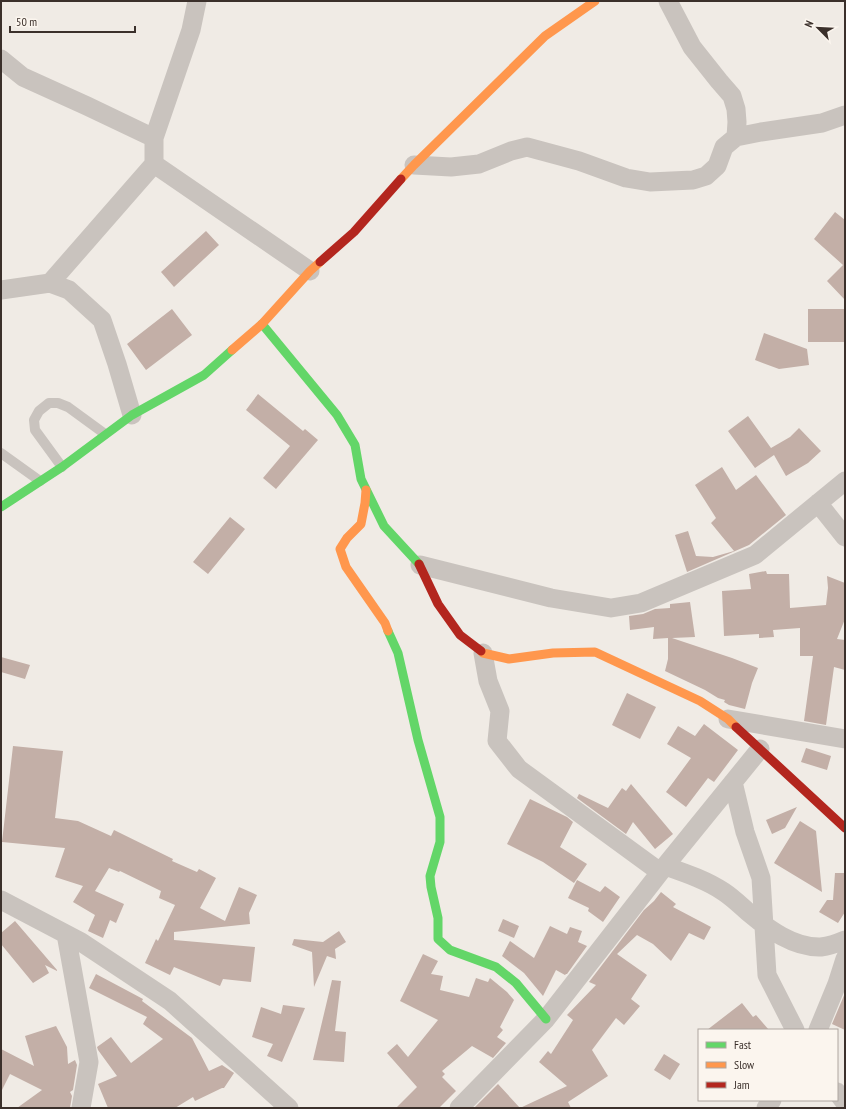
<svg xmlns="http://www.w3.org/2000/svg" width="846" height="1109" viewBox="0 0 846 1109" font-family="'PT Sans Narrow',sans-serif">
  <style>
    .building { fill: #c3afa7 }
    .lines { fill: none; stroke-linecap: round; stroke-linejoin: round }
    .lane { stroke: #c9c3be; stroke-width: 10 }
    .street { stroke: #c9c3be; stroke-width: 19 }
    .fast { stroke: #63d668; stroke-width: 9 }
    .slow { stroke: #ff974d; stroke-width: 9 }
    .jam { stroke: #b3261e; stroke-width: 9 }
  </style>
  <rect width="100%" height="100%" fill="#f0ebe5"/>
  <path class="building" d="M 835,212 L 845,220 L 845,300 L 827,281 L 843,265 L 814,239 Z
    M 206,231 L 219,245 L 174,287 L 161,272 Z
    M 172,309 L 192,335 L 146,370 L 127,344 Z
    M 808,309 L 845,309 L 845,342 L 808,342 Z
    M 764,333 L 807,349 L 809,365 L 779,369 L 755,360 Z
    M 258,394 L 303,431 L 305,429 L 318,440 L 276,489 L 263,478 L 290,446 L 246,410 Z
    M 748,416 L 771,448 L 790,437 L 799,428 L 821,451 L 808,463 L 786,476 L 774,455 L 755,468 L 728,431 Z
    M 722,467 L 736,490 L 756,475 L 786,515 L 749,545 L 687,572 L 675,535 L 688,531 L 696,556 L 713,557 L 734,551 L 711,523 L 716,518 L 695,485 Z
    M 230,517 L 245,529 L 208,574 L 193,562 Z
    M 766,571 L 767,574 L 789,574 L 790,608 L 826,605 L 828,588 L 827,576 L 845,583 L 845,619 L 837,639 L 845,640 L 845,670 L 834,667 L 826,725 L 804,721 L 813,656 L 800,656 L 800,628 L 773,630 L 774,637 L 759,638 L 759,634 L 724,636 L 722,591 L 751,589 L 749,574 Z
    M 690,602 L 695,637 L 672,638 L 732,658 L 758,668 L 752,683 L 745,709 L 729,705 L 724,702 L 725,700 L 718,698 L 705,690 L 665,671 L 668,659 L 668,638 L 653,639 L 654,627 L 630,630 L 629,616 L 643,614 L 655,609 L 670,608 L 670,604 Z
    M 1,657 L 30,665 L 25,679 L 1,672 Z
    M 627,693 L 656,707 L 640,739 L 612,725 Z
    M 704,724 L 738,750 L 714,782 L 708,778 L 686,807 L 666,792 L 691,758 L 667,744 L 678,726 L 695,736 Z
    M 13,746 L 63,751 L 55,818 L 78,821 L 111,836 L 114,830 L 173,859 L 172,861 L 197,872 L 199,869 L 216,878 L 200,908 L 225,921 L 239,887 L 257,895 L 249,913 L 250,924 L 174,932 L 174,940 L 255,947 L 251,982 L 223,979 L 220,986 L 174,967 L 170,975 L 145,963 L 156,939 L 158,941 L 175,905 L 159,898 L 161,891 L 120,871 L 119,872 L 109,868 L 95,891 L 124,904 L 116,923 L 110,920 L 103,938 L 88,931 L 95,915 L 73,902 L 83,886 L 55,877 L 65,848 L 2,842 Z
    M 806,748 L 831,756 L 827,770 L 801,762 Z
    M 631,784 L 673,834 L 655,849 L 633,822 L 626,834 L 577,798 L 579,794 L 608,808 L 622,788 L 626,791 Z
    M 530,799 L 567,817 L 573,822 L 560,847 L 587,864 L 574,883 L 543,862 L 507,844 Z
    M 797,807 L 785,828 L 772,834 L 766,820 Z
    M 800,821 L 816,831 L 822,892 L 774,863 Z
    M 835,873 L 845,873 L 845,912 L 838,923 L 819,912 L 827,900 L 833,900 Z
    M 577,880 L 600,892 L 605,886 L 620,897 L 603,922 L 588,911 L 589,908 L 568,898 Z
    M 661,892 L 676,904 L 673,907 L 711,927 L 704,940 L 689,933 L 671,961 L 653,944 L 637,935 L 617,954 L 647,975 L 631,999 L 640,1006 L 624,1025 L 616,1018 L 592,1050 L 608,1076 L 568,1102 L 571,1108 L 474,1108 L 498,1084 L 520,1108 L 567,1086 L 539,1062 L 548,1051 L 551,1054 L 573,1020 L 567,1015 L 596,985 L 589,982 L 644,910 L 654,901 Z
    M 503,919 L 519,926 L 514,938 L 498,931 Z
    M 15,921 L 57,970 L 57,971 L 45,965 L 49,973 L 33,983 L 1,944 L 1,933 Z
    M 550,926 L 567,934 L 570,927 L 582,931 L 578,942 L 587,946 L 567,974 L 566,974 L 565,975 L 556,970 L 543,996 L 524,973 L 502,956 L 510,941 L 534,958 Z
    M 339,931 L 346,942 L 335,949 L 336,959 L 327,956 L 314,987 L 312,952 L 292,945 L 294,939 L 323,942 Z
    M 423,954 L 438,961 L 431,974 L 443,976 L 440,990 L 469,997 L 476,978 L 488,982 L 490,978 L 507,992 L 514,1000 L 500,1027 L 503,1030 L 497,1037 L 506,1043 L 493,1058 L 472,1046 L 442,1071 L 445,1074 L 442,1077 L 456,1091 L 439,1108 L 396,1108 L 417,1087 L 387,1053 L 397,1044 L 408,1057 L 438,1020 L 400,1001 Z
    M 96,974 L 143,999 L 142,1001 L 192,1038 L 209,1071 L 222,1065 L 234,1073 L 224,1088 L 222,1088 L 195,1101 L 193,1097 L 175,1108 L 108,1108 L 98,1084 L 117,1076 L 98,1050 L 97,1047 L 111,1037 L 131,1063 L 163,1039 L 143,1024 L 147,1017 L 89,988 Z
    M 332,980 L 341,981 L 335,1031 L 346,1032 L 344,1062 L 313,1060 Z
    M 845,993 L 845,1030 L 832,1024 Z
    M 742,1003 L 753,1017 L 756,1015 L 769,1030 L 707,1030 Z
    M 283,1005 L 305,1008 L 282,1062 L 267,1056 L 273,1044 L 252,1037 L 261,1007 L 281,1014 Z
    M 56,1026 L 67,1047 L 68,1064 L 75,1060 L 77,1065 L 73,1090 L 70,1092 L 72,1096 L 70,1108 L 17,1108 L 42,1090 L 10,1074 L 1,1092 L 1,1049 L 34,1066 L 25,1036 Z
    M 664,1054 L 680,1064 L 670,1080 L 654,1070 Z"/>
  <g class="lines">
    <path class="lane" d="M 1,453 L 40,481
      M 62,467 L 35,430 L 34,420 L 39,411 L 49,403 L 58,403 L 68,407 L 105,434"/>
    <path class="street" d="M 197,1 L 191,30 L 154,138 L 154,164 L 310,271
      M 668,1 L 692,47 L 719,81 L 732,96 L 736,109 L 737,122 L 736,137
      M 1,59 L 23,77 L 87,106 L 154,138
      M 414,165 L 451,167 L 479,164 L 511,151 L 527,147 L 579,161 L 626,178 L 650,182 L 693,180 L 706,176 L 717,166 L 724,147 L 736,137 L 761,132 L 822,123 L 845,115
      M 50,283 L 154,164
      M 1,290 L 50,283 L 69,290 L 102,320 L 117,364 L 132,415
      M 818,503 L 845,537
      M 420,565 L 551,598 L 611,608 L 641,603 L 755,555 L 845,481
      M 483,653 L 488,681 L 500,711 L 497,741 L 519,769 L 660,872
      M 728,719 L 845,739
      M 733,782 L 745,832 L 761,878 L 767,975 L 795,1030
      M 665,866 C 685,873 706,880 724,892 C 733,898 740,905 748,912 C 768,929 794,948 821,947 C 829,946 838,943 845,940
      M 1,900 L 81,942 L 170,1001 L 289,1108
      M 66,934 L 89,1062 L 81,1108
      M 818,1030 L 837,984 L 845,959
      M 837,1092 L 845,1103
      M 459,1108 L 546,1019 L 665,866 L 760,749
      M 766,1108 L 772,1100"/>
    <path class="fast" d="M 262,324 L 337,415 L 355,445 L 361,479 L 384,526 L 419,564
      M 1,507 L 62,467 L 132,415 L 204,375 L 232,350
      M 388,631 L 398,653 L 418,740 L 440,817 L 440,842 L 430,876 L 431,887 L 438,918 L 438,939 L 450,950 L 496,967 L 516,983 L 546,1019"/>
    <path class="slow" d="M 401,179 L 414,165 L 545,36 L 595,1
      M 232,350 L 262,324 L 310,271 L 320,262
      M 366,490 L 365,503 L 361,524 L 347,538 L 340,549 L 346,567 L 385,623 L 388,631
      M 481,651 L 483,653 L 509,659 L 553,653 L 595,652 L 700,701 L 728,719 L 736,727"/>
    <path class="jam" d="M 320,262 L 354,232 L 401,179
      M 419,564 L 438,604 L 460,635 L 481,651
      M 736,727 L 845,828"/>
  </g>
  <rect width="846" height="1109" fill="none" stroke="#3b302b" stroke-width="4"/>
  <rect x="698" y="1029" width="140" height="72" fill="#fbf5ee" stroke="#aea6a0"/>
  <rect x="706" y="1042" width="20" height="6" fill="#63d668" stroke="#aea6a0"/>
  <text x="734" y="1049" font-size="12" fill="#3b302b">Fast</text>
  <rect x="706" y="1062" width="20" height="6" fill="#ff974d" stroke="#aea6a0"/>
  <text x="734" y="1069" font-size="12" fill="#3b302b">Slow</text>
  <rect x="706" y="1082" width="20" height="6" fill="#b3261e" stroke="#aea6a0"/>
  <text x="734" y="1089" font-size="12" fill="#3b302b">Jam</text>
  <g transform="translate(818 28) rotate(294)" stroke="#fbf5ee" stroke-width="3" paint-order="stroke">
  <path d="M0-3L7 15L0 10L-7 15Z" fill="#3b302b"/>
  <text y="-6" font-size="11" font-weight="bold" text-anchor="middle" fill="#3b302b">N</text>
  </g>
  <path d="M10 26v6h125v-6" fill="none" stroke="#3b302b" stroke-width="2"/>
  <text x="16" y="26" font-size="12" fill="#3b302b" stroke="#fbf5ee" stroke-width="3" paint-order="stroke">50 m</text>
</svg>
